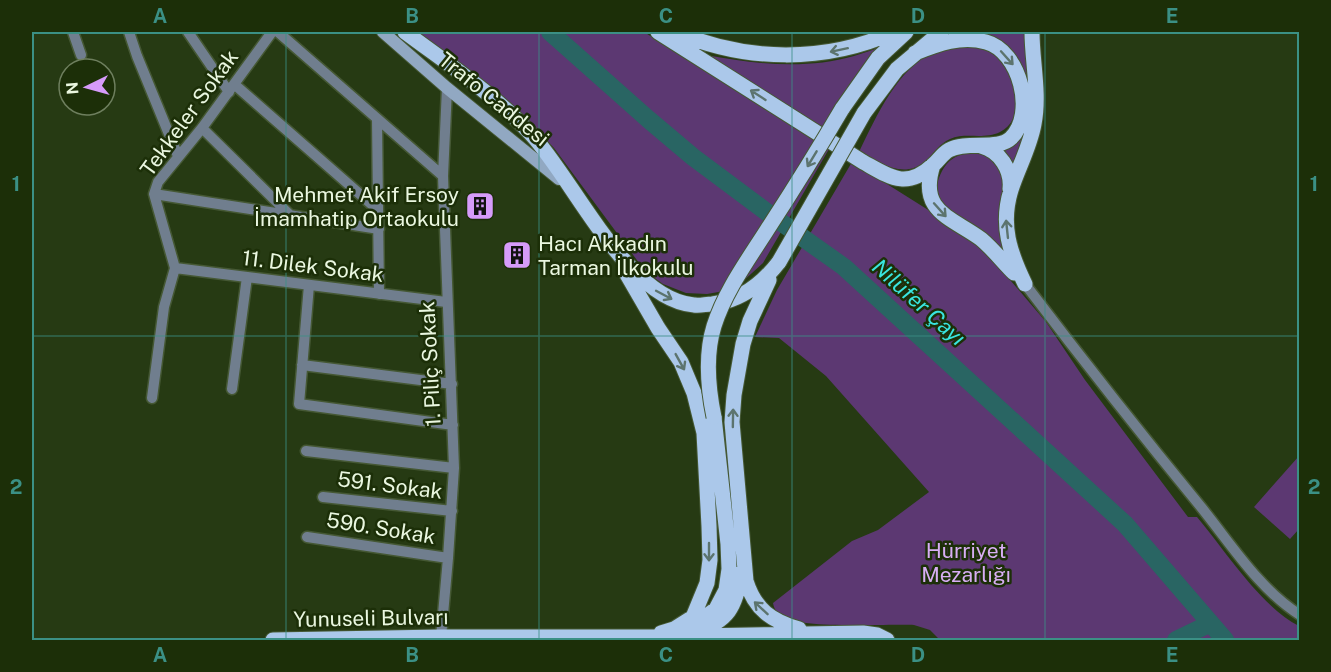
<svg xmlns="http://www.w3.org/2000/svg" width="1331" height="672" viewBox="0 0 1331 672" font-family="'Public Sans',sans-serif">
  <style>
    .green { fill: #5c3872 }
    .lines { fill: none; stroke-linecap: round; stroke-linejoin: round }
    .river { stroke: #296563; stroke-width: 18 }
    .minor-casing { stroke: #455834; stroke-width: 13 }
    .secondary-casing { stroke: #455834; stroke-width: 14 }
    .primary-casing { stroke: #455834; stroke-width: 17 }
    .minor { stroke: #707e8e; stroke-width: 10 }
    .secondary { stroke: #91a8c2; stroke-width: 12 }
    .primary { stroke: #abc8ea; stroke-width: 15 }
    .primary-bridge-casing { stroke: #455834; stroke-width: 17; stroke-linecap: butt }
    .primary-bridge { stroke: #abc8ea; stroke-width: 15 }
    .oneway { stroke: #5c746e }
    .grid { fill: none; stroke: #3b9085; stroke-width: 1.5; stroke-opacity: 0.55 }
    .labels { text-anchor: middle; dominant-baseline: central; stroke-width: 5; stroke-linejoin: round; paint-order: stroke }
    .street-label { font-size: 21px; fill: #eaf7e0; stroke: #1c2f08 }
    .poi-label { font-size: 21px; fill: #eaf7e0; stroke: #1c2f08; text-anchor: end }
    .park-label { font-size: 21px; fill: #d8aef4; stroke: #1c2f08 }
    .water-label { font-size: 22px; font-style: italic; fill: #39e5df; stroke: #1c2f08 }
    .neatline { fill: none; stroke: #3b9085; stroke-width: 2 }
    .grid-label { font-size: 20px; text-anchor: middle; font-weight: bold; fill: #3b9085 }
  </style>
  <rect width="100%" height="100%" fill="#263a13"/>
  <path class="green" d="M 415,32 L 644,32 L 829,149 L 763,263 L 741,283 L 724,291 L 707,294 L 686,293 L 663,284 L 645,271 L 554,148 L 519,112 Z
    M 950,32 L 1025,32 L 1030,72 L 1030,119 L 1013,170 L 1001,150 L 1024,115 L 1004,48 L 940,39 Z
    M 915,33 C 880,62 858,98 835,136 L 706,55 C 754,64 806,70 854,56 C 875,50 895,41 915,33 Z
    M 968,44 C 976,47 987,48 994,52 C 1018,67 1028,119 1000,132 C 984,140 965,132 950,139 C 939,144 934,153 926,161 C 903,180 881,163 859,152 C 877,115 897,69 936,50 C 945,45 958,46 968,44 Z
    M 967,153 C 977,153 986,153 994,161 C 1009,177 1005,233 1006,255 C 999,246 993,238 983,231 C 961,215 923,207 942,171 C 948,160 955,156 967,153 Z
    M 852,162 L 941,218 L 988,254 L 1046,322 L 1085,380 L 1188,517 L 1197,517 C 1224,549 1262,608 1299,626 L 1299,640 L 940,640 L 930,630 L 914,625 C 887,624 803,629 783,617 C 777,614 774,609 773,603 L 852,541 L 878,530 L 929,492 L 826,376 L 779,338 L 755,337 L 777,290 Z
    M 1299,456 L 1299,529 L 1290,539 L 1254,507 Z"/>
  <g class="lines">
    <path class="river" d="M 550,32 L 648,119 L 693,157 L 768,213 L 844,267 L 1125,524 L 1225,640
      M 1176,640 L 1209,624"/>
    <g class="minor-casing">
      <path id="minor" d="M 73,32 L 81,55
        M 129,32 L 137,56 L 178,156
        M 188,32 L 229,92
        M 278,32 L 443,176
        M 234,84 L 378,210
        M 377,119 L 379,294
        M 202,128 L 291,216
        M 154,194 L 379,229
        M 175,268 L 446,302
        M 1025,284 C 1082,359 1141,434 1201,507 C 1231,544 1259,589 1300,615
        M 309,285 L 299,404 L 453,425
        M 302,365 L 452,384
        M 232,389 L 247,277
        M 152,398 L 164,307 L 175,268 L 154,194 L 158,182 L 202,128 L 272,32
        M 306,451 L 454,468
        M 323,497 L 452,511
        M 307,537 L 448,558
        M 441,637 L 448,558 L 454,468 L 443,176 L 447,88"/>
    </g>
    <g class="secondary-casing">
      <path id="secondary" d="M 383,32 L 447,88 L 559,179"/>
    </g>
    <g class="primary-casing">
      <path id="primary" d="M 405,32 C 448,64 495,95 532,135 C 574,181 628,300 694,305 C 700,306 706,304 712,304 C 741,301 762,284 779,262
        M 658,32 L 863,162 C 890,177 906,190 933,165 C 939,160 942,154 949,150 C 967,140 998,151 1011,138 C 1036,114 1020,51 986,42 C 961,35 938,44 915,53
        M 676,32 C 746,62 825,63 894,32
        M 842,109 L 878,58 L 906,32
        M 864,113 L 897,69 L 941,32
        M 981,146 C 1000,151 1012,170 1010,189
        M 933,165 C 918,212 951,217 981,239 C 993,249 1003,262 1014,273
        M 625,271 L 658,328 L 681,362 L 694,393 L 704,433 L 709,526 L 710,560 L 707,583 L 693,617 L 674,629 L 661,633
        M 769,280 L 750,321 L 743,344 L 734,395 L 732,422 L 746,581 C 755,610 772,621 799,629
        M 1025,284 C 1010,253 1000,225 1011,190 C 1018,168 1030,147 1034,124 C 1040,93 1032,62 1032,32
        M 687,630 L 716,609 L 726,590 L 729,569 L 728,544 L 714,417
        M 694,634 C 731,617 733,611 742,572
        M 273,640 L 441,637 L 643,637 L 863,633 L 877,635 L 887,640"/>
    </g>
    <use href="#minor" class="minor"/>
    <use href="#secondary" class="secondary"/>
    <use href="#primary" class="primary"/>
    <g class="primary-bridge-casing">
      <path id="primary-bridge" d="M 779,262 L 864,113
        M 714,417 C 708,388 705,355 714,326 C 725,291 748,260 767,230 C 793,190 818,150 842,109"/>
    </g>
    <use href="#primary-bridge" class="primary-bridge"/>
  </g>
  <defs><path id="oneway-shaft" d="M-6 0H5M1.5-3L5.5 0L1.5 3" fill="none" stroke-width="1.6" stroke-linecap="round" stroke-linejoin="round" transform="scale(1.5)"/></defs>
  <g class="oneway">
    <use href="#oneway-shaft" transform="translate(839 50) rotate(168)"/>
    <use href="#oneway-shaft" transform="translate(1007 58) rotate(48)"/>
    <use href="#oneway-shaft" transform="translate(758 95) rotate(-147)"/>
    <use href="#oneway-shaft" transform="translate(812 159) rotate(121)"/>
    <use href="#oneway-shaft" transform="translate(940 210) rotate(48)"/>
    <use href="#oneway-shaft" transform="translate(1007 229) rotate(-96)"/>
    <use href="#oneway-shaft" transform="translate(664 295) rotate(28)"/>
    <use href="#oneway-shaft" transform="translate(680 362) rotate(61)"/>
    <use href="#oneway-shaft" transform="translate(733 418) rotate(-89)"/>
    <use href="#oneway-shaft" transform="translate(709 552) rotate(90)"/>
    <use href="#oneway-shaft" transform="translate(761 608) rotate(-137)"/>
  </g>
  <path class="grid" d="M 286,32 L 286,640M 539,32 L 539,640M 792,32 L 792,640M 1045,32 L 1045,640M 32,336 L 1300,336"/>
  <defs>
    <g id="building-square" transform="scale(1.5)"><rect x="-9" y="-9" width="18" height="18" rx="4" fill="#d69bfa" stroke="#1c2f08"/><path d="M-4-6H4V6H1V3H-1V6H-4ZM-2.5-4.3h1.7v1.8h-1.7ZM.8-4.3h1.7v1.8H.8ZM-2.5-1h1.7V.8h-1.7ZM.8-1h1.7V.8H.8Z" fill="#111"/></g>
  </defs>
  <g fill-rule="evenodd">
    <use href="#building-square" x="480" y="206"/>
    <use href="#building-square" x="517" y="255"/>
  </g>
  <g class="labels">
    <g class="street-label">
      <text transform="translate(494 99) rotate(39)">Trafo Caddesi</text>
      <text transform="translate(189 113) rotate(-54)">Tekkeler Sokak</text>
      <text transform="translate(313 266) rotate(7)">11. Dilek Sokak</text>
      <text transform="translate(430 364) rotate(-93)">1. Piliç Sokak</text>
      <text transform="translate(390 485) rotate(7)">591. Sokak</text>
      <text transform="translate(381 528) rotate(9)">590. Sokak</text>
      <text transform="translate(371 618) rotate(-1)">Yunuseli Bulvarı</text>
    </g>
    <g class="poi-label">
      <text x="459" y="194">Mehmet Akif Ersoy<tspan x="459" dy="24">İmamhatip Ortaokulu</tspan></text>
      <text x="538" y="243" text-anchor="start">Hacı Akkadın<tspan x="538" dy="24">Tarman İlkokulu</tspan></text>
    </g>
    <g class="park-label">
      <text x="966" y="550">Hürriyet<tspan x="966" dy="24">Mezarlığı</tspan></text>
    </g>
    <g class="water-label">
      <text transform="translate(919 302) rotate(42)">Nilüfer Çayı</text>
    </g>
  </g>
  <rect width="1331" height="672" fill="none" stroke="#1c2f08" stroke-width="66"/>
  <g transform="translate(87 87) rotate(265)"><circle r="28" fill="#1c2f08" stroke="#6e7f5e" stroke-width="1.5"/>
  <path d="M0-4.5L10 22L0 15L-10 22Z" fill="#d69bfa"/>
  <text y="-9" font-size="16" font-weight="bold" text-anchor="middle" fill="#eaf7e0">N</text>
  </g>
  <rect x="33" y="33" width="1265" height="606" class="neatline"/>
  <g class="grid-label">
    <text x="160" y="23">A</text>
    <text x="412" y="23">B</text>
    <text x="666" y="23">C</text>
    <text x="918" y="23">D</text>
    <text x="1172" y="23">E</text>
    <text x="16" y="191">1</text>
    <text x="1314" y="191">1</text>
    <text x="16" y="494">2</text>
    <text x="1314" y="494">2</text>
    <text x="160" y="662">A</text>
    <text x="412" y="662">B</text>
    <text x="666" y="662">C</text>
    <text x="918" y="662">D</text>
    <text x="1172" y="662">E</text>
  </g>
</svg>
